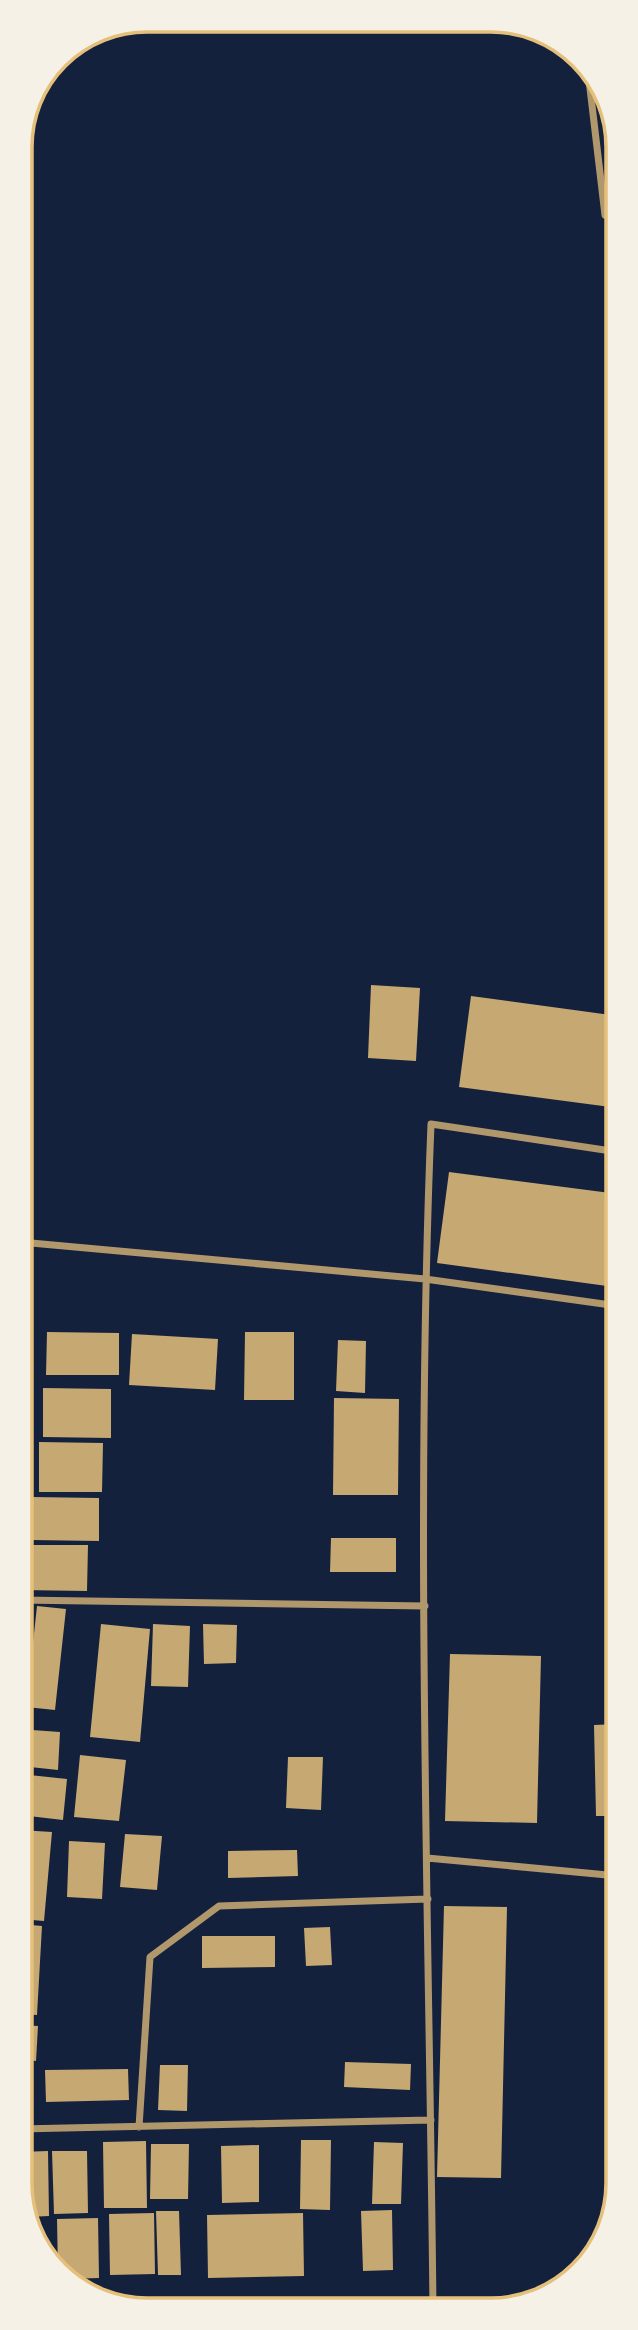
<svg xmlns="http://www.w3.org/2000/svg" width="638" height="2330" viewBox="0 0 638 2330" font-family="'Asap Condensed',sans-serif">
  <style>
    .building { fill: #c6a872 }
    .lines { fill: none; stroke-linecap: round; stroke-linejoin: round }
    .minor { stroke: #b1986c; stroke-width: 7 }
    .rim { fill: none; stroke: #e5c07b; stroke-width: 3.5 }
  </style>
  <rect width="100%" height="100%" fill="#14213d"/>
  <path class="building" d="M 371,985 L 420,988 L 416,1061 L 368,1058 Z
    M 471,996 L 618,1016 L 618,1108 L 459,1087 Z
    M 449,1172 L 618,1194 L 607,1286 L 437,1263 Z
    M 47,1332 L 119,1333 L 119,1375 L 46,1375 Z
    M 245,1332 L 294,1332 L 294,1400 L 244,1400 Z
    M 132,1334 L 218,1339 L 215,1390 L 129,1385 Z
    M 338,1340 L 366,1341 L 365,1393 L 336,1391 Z
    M 43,1388 L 111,1389 L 111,1438 L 43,1437 Z
    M 334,1398 L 399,1399 L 398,1495 L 333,1495 Z
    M 39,1442 L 103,1443 L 102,1492 L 39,1492 Z
    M 32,1497 L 99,1498 L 99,1541 L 31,1540 Z
    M 331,1538 L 396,1538 L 396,1572 L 330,1572 Z
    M 23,1545 L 88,1545 L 87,1591 L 22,1590 Z
    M 37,1606 L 66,1609 L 55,1710 L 26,1707 Z
    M 101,1624 L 150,1629 L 140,1742 L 90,1737 Z
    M 153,1624 L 190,1626 L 188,1687 L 151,1686 Z
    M 203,1624 L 237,1625 L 236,1663 L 204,1664 Z
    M 450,1654 L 541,1656 L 537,1823 L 445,1821 Z
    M 618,1724 L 618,1816 L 596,1816 L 594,1725 Z
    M 32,1730 L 60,1732 L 58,1770 L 30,1767 Z
    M 80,1755 L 126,1760 L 119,1821 L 74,1817 Z
    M 288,1757 L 323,1757 L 321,1810 L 286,1808 Z
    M 20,1774 L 67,1779 L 63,1820 L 20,1815 Z
    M 20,1830 L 52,1832 L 44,1921 L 20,1919 Z
    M 125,1834 L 162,1836 L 157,1890 L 120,1887 Z
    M 69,1841 L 105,1843 L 102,1899 L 67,1897 Z
    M 297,1850 L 298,1876 L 228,1878 L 228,1851 Z
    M 444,1906 L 507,1907 L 501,2178 L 437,2177 Z
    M 20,1924 L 42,1926 L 37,2015 L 20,2014 Z
    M 330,1927 L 332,1965 L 306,1966 L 304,1928 Z
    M 202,1936 L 275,1936 L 275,1967 L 202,1968 Z
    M 20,2025 L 38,2026 L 36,2061 L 20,2059 Z
    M 345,2062 L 411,2064 L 410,2090 L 344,2087 Z
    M 160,2065 L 188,2065 L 187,2111 L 158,2110 Z
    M 128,2069 L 129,2100 L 46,2102 L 45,2070 Z
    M 301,2140 L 331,2140 L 330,2210 L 300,2209 Z
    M 146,2141 L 147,2208 L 104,2208 L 103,2142 Z
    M 374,2142 L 403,2143 L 401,2204 L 372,2204 Z
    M 151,2144 L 189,2144 L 188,2199 L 150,2199 Z
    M 259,2145 L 259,2202 L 222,2203 L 221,2146 Z
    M 48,2151 L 49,2216 L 28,2217 L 20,2201 L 20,2152 Z
    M 52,2151 L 87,2151 L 88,2213 L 54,2214 Z
    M 392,2210 L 393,2270 L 363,2271 L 361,2211 Z
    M 156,2211 L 179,2211 L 181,2275 L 158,2275 Z
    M 154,2213 L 155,2274 L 110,2275 L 109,2214 Z
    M 303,2213 L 304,2276 L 208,2278 L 207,2215 Z
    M 98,2218 L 99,2278 L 66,2279 L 58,2274 L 57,2219 Z"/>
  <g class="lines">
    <path class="minor" d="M 587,63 L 605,215
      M 20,1242 L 425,1279 L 618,1306
      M 20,1354 L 28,1242
      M 20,1600 L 425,1606
      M 427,1858 L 618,1876
      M 139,2127 L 150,1957 L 219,1906 L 428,1899
      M 20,2129 L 431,2120
      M 433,2309 C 429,1914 415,1519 431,1124 L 618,1152"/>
  </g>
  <path d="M0 0H638V2330H0ZM147 32H491A115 115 0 0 1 606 147V2183A115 115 0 0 1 491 2298H147A115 115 0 0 1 32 2183V147A115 115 0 0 1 147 32Z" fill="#f6f1e7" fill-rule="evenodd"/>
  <path class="rim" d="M147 32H491A115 115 0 0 1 606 147V2183A115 115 0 0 1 491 2298H147A115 115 0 0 1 32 2183V147A115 115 0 0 1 147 32Z"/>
</svg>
